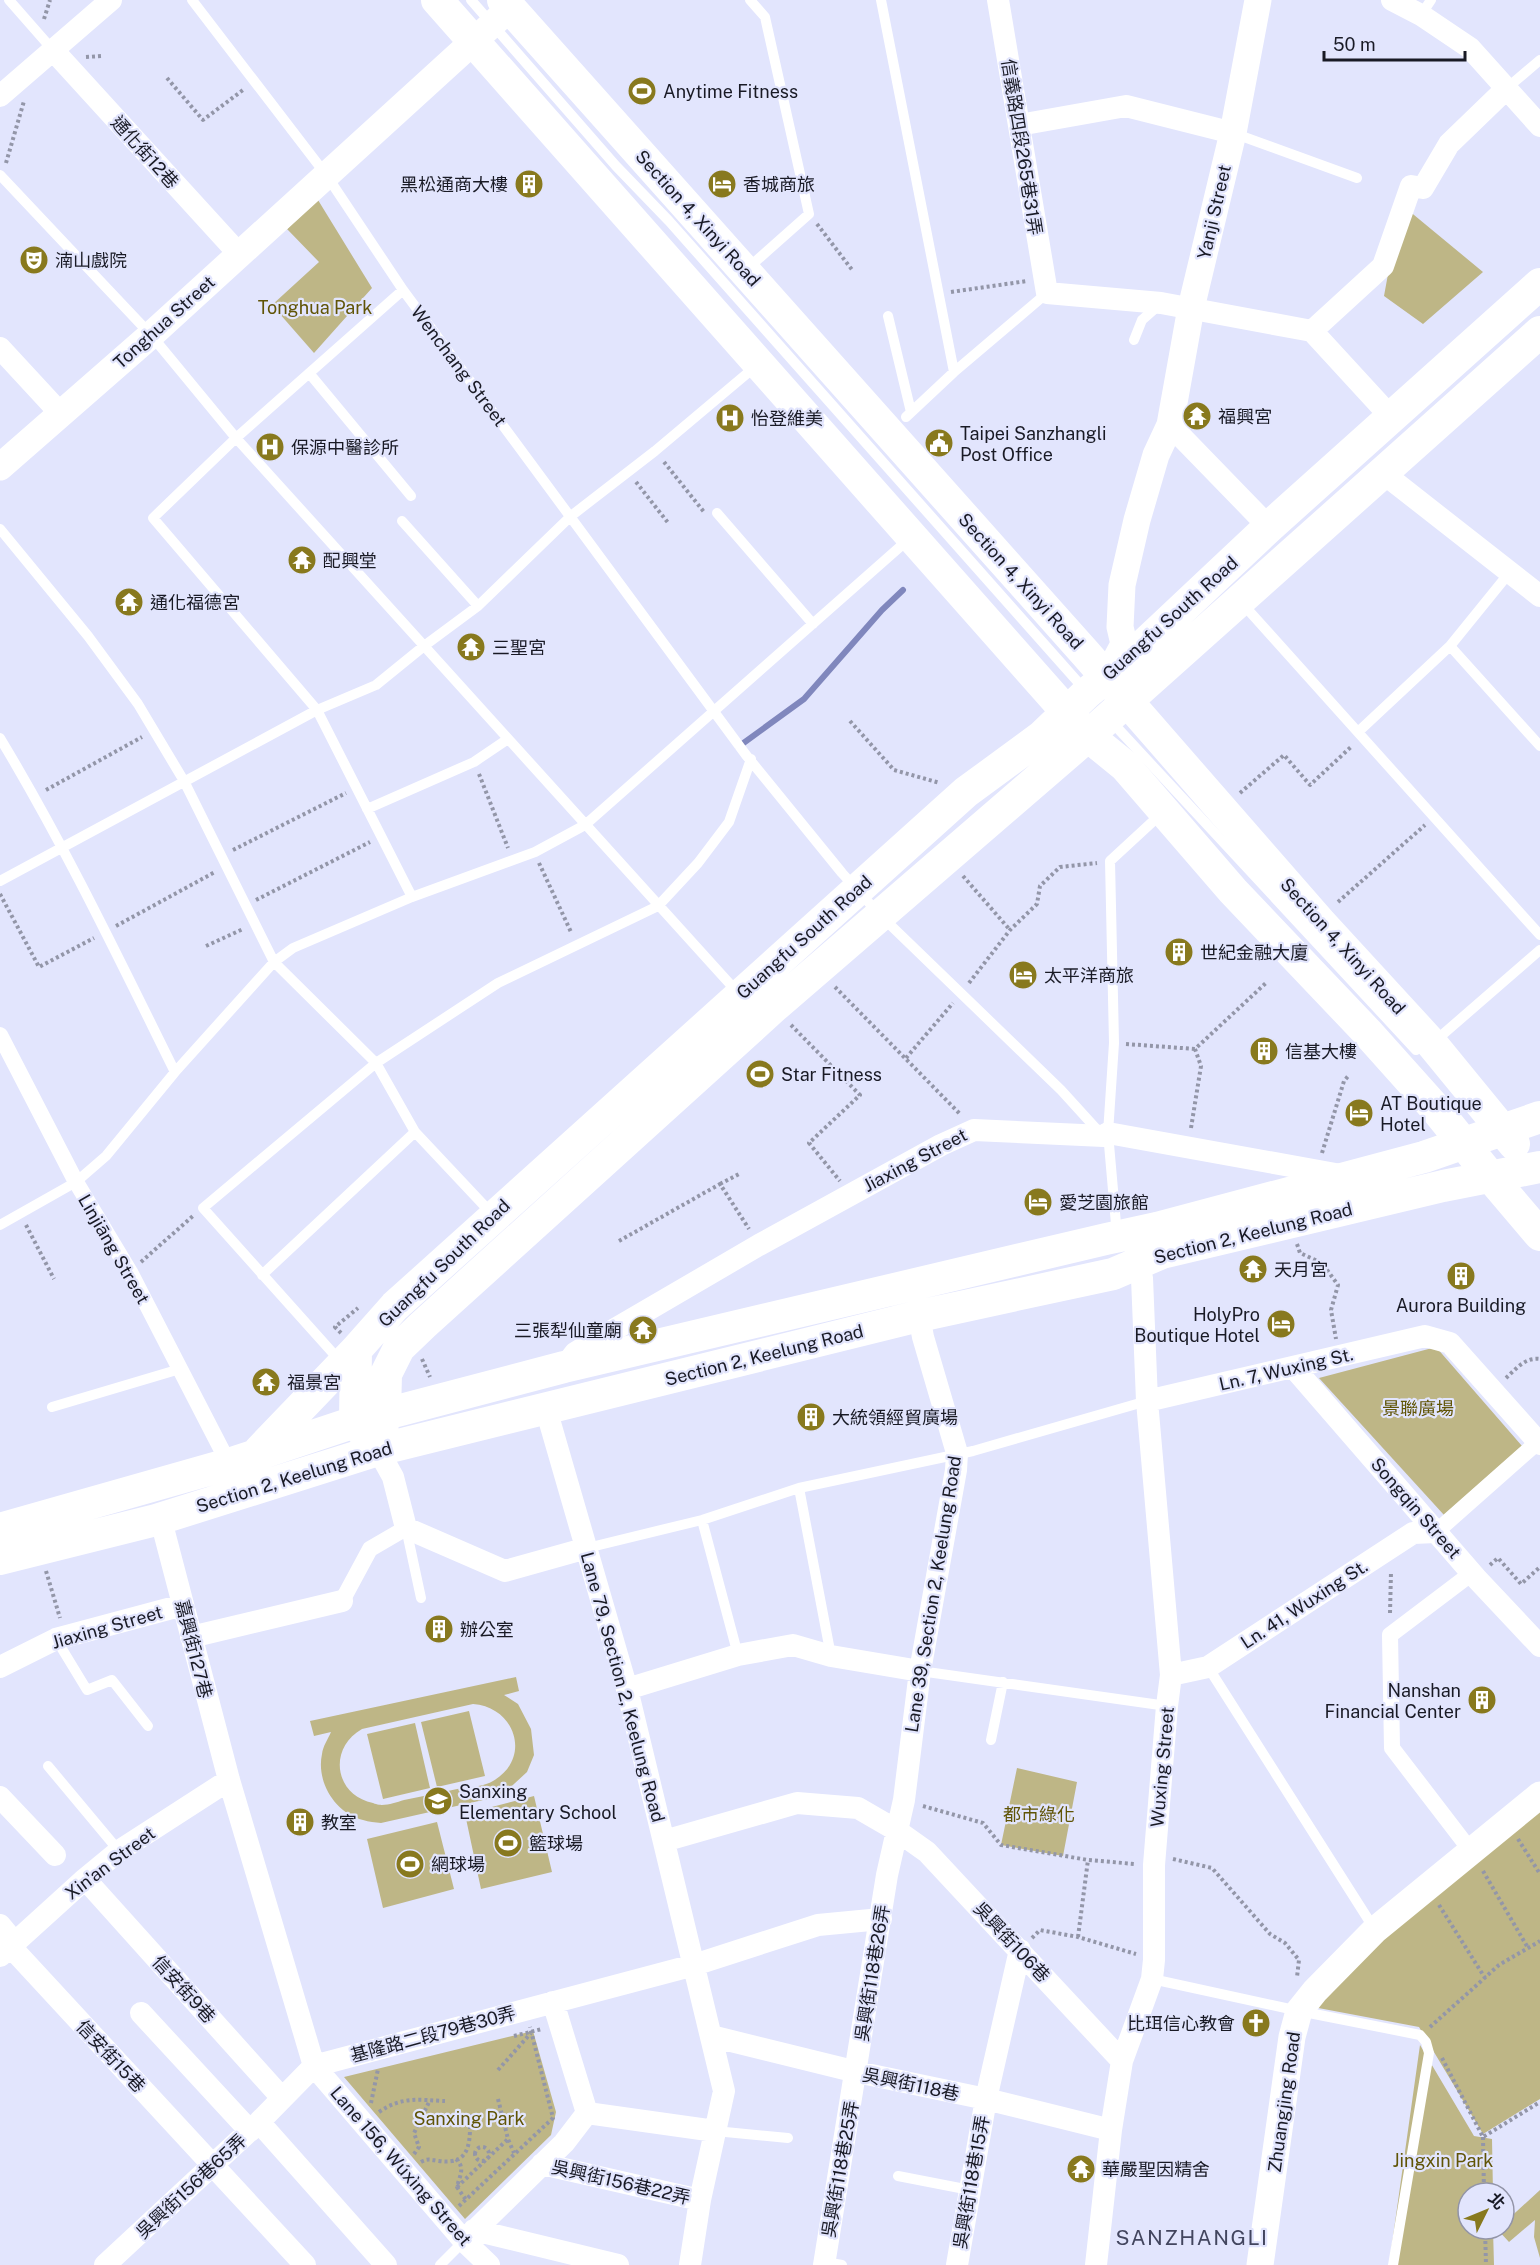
<svg xmlns="http://www.w3.org/2000/svg" width="1540" height="2265" viewBox="0 0 1540 2265" font-family="'Public Sans','Noto Sans TC',sans-serif">
  <style>
    .green { fill: #beb686; fill-rule: evenodd }
    .lines { fill: none; stroke-linecap: round; stroke-linejoin: round }
    .stream { stroke: #8087bd; stroke-width: 6 }
    .path { stroke: #9396a8; stroke-width: 4; stroke-dasharray: 3 3; stroke-linecap: butt }
    .service { stroke: #fff; stroke-width: 10 }
    .pedestrian { stroke: #fff; stroke-width: 16 }
    .minor { stroke: #fff; stroke-width: 22 }
    .tertiary { stroke: #fff; stroke-width: 27 }
    .secondary { stroke: #fff; stroke-width: 32 }
    .labels { text-anchor: middle; dominant-baseline: central; stroke-width: 4.5; stroke-linejoin: round; paint-order: stroke }
    .poi-label { font-size: 18px; fill: #191a25; stroke: #e2e5fd; text-anchor: start }
    .street-label { font-size: 18px; fill: #191a25; stroke: #e2e5fd }
    .park-label { font-size: 18px; fill: #605406; stroke: #e2e5fd }
    .quarter-label { font-size: 21px; letter-spacing: 1.5px; fill: #43465f; stroke: #e2e5fd }
  </style>
  <rect width="100%" height="100%" fill="#e2e5fd"/>
  <path class="green" d="M 318,200 L 372,288 L 314,353 L 272,305 L 319,262 L 287,229 Z
    M 1408,210 L 1483,272 L 1423,324 L 1384,296 L 1393,247 Z
    M 1436,1347 L 1522,1446 L 1444,1515 L 1319,1378 Z
    M 516,1677 L 519,1691 L 504,1695 L 518,1704 L 531,1729 L 534,1755 L 527,1772 L 501,1796 L 381,1823 C 375,1822 369,1822 363,1820 C 335,1813 316,1782 322,1754 C 323,1746 328,1739 331,1732 L 314,1736 L 310,1721 ZM 473,1704 C 516,1707 532,1759 493,1781 C 485,1786 472,1787 462,1788 C 443,1792 424,1796 404,1800 C 397,1802 389,1805 382,1805 C 381,1805 374,1804 373,1803 C 334,1795 328,1748 362,1729 Z
    M 469,1711 L 485,1776 L 437,1787 L 421,1722 Z
    M 415,1723 L 430,1788 L 383,1799 L 367,1734 Z
    M 1017,1768 L 1077,1782 L 1063,1856 L 1001,1845 Z
    M 1540,1788 L 1540,2099 L 1483,2134 L 1419,2027 L 1313,2007 Z
    M 534,1796 L 552,1872 L 481,1889 L 465,1814 Z
    M 437,1822 L 454,1889 L 383,1908 L 367,1839 Z
    M 533,2031 L 556,2112 L 551,2135 L 465,2219 L 344,2077 Z
    M 1420,2045 L 1474,2136 L 1492,2139 L 1493,2193 L 1468,2193 L 1468,2229 L 1493,2229 L 1494,2265 L 1389,2265 Z
    M 1540,2190 L 1540,2258 L 1534,2237 L 1535,2220 L 1509,2242 L 1497,2229 L 1504,2229 L 1504,2223 Z"/>
  <g class="lines">
    <path class="stream" d="M 738,747 L 804,699 L 882,610 L 903,590"/>
    <path class="path" d="M 44,19 L 50,0
      M 86,57 L 102,56
      M 167,78 L 203,120 L 243,90
      M 6,163 L 24,101
      M 817,224 L 853,271
      M 951,292 L 1027,281
      M 664,462 L 704,512
      M 636,482 L 669,524
      M 850,721 L 894,770 L 940,783
      M 479,774 L 508,848
      M 46,790 L 142,737
      M 1240,793 L 1284,755 L 1310,785 L 1352,746
      M 233,850 L 346,793
      M 539,863 L 571,932
      M 963,876 L 1010,930
      M 0,894 L 39,967 L 94,938
      M 256,900 L 370,842
      M 1338,902 L 1425,825
      M 116,926 L 215,872
      M 206,946 L 243,929
      M 969,983 L 1010,930 L 1037,904 L 1040,886 L 1060,867 L 1097,863
      M 835,987 L 960,1114
      M 791,1025 L 860,1095 L 809,1143 L 840,1181
      M 1126,1044 L 1195,1049
      M 906,1058 L 953,1003
      M 1191,1128 L 1201,1066 L 1195,1049 L 1267,982
      M 1322,1153 L 1344,1081 L 1349,1075
      M 720,1184 L 739,1174
      M 26,1225 L 54,1279
      M 619,1241 L 720,1184 L 749,1229
      M 1297,1244 L 1300,1253 L 1322,1263 L 1338,1285 L 1331,1310 L 1336,1339
      M 141,1262 L 194,1215
      M 341,1333 L 335,1327 L 358,1308
      M 422,1359 L 430,1377
      M 1506,1378 C 1516,1369 1525,1357 1540,1359
      M 1490,1565 L 1498,1558 L 1521,1584 L 1540,1567
      M 46,1571 L 60,1618
      M 1390,1613 L 1391,1572
      M 923,1806 L 983,1823 L 1001,1845 L 1088,1860 L 1135,1864
      M 1518,1839 L 1540,1874
      M 1173,1859 L 1212,1868 L 1270,1934 L 1285,1943 L 1299,1960 L 1297,1977
      M 1483,1871 L 1528,1948
      M 1439,1905 L 1485,1978
      M 1078,1937 L 1088,1860
      M 1032,1938 L 1040,1930 L 1078,1937 L 1136,1954
      M 1430,2027 L 1499,1965 L 1540,1941
      M 514,2036 L 542,2029
      M 1442,2058 L 1483,2137 L 1540,2102
      M 498,2070 L 531,2033
      M 498,2099 L 508,2139 L 514,2153
      M 371,2103 L 378,2069
      M 379,2112 C 402,2096 419,2100 445,2101
      M 1483,2137 L 1484,2193
      M475 2154a7 7 0 1 1 14 0a7 7 0 1 1-14 0Z
      M 414,2154 L 419,2147 L 414,2133 L 430,2100
      M 456,2159 C 466,2168 459,2177 457,2187 L 466,2200
      M 421,2162 C 428,2158 431,2160 439,2161 C 473,2166 470,2138 470,2114
      M 457,2187 L 508,2139
      M 459,2206 L 553,2118 L 530,2027
      M 1485,2229 L 1486,2265"/>
    <path class="service" d="M 9,0 L 52,49
      M 192,0 L 327,176 L 403,290 L 746,755 L 842,873 L 880,915 L 1061,1090 L 1101,1134
      M 471,0 L 616,166 L 669,221 L 1085,690
      M 881,0 L 954,372
      M 1421,15 L 1431,0
      M 1507,88 L 1540,60
      M 1233,133 L 1357,178
      M 0,175 L 151,335 L 236,438 L 739,994
      M 747,269 L 809,214 L 765,17 L 750,0
      M 403,290 L 236,438 L 153,518 L 317,710 L 412,897
      M 888,316 L 911,412
      M 1134,340 L 1142,320 L 1159,305
      M 309,373 L 411,496
      M 906,417 L 954,372 L 1047,293
      M 717,513 L 813,624
      M 402,521 L 478,606
      M 0,529 L 88,636 L 138,704 L 184,781 L 274,962 L 376,1063 L 415,1132 L 493,1215
      M 1241,602 L 1540,935
      M 1450,646 L 1540,746
      M 1110,720 L 1416,1050
      M 1358,732 L 1450,646 L 1510,572
      M 0,738 C 65,846 119,959 175,1072
      M 367,809 L 474,762 L 508,739
      M 0,881 L 317,710 L 376,685 L 424,646 L 478,606 L 571,516 L 655,451 L 756,366
      M 1434,1042 L 1540,950
      M 0,1225 L 76,1182 L 106,1156 L 175,1072 L 274,962 L 293,948 L 412,897 L 535,852 L 585,825 L 910,538
      M 1121,1232 L 1116,1224 L 1108,1133 L 1114,1043 L 1110,861 L 1162,813
      M 262,1275 L 415,1132
      M 340,1361 L 203,1208 L 376,1063 L 498,983 L 658,906 L 698,863 L 729,822 L 751,759
      M 52,1407 L 180,1369
      M 799,1488 L 831,1656
      M 702,1520 L 738,1655
      M 406,1528 L 421,1598
      M 587,1548 L 702,1520 L 799,1488 L 973,1451 L 1147,1401
      M 56,1639 L 87,1690 L 112,1680 L 148,1726
      M 1208,1667 L 1375,1930
      M 920,1671 L 1167,1706
      M 991,1740 L 1003,1682
      M 48,1766 L 119,1851
      M 1152,1979 L 1299,2011 L 1420,2035 L 1426,2042 L 1429,2053 L 1393,2265
      M 715,2131 L 788,2138
      M 898,2176 L 970,2190
      M 825,2262 L 842,2265
      M 440,2265 L 464,2241"/>
    <path class="pedestrian" d="M 0,1035 L 76,1182 L 130,1272 L 229,1464
      M 1436,1532 L 1540,1440
      M 342,1601 L 370,1549 L 406,1528
      M 1471,1851 L 1392,1748 L 1390,1635 L 1472,1573"/>
    <path class="minor" d="M 998,0 L 1047,293 L 1161,303 L 1312,331 L 1391,417
      M 1392,0 L 1421,15 L 1470,48 L 1540,126
      M 52,49 L 239,254
      M 0,96 L 111,0
      M 1019,125 L 1126,106 L 1233,133
      M 1312,331 L 1383,266 L 1411,186 L 1423,188 L 1449,144 L 1507,88
      M 0,348 L 61,414
      M 1170,425 L 1269,527
      M 1383,473 L 1540,596
      M 565,1366 L 575,1353 L 598,1339 L 759,1245 L 941,1145 L 974,1130 L 1104,1136 L 1108,1133 L 1341,1175
      M 1294,1368 L 1476,1578 L 1540,1646
      M 1147,1401 L 1425,1336 L 1450,1343 L 1540,1444
      M 546,1409 L 627,1689 L 724,2091 L 700,2200 L 690,2265
      M 378,1450 L 393,1477 L 406,1528 L 505,1571 L 587,1548
      M 156,1520 L 163,1528 L 229,1780 L 314,2066 L 464,2241 L 489,2265
      M 191,1637 L 342,1601
      M 0,1667 L 56,1639 L 183,1605
      M 1171,1675 L 1208,1667 L 1413,1533 L 1436,1532
      M 627,1689 L 738,1655 L 793,1645 L 831,1656 L 920,1671
      M 0,1797 L 55,1855
      M 664,1841 L 797,1803 L 858,1808 L 896,1830 L 927,1852 L 1122,2061
      M 85,1879 L 282,2098
      M 0,1925 L 14,1942
      M 10,1946 L 305,2265
      M 0,1956 L 85,1879 L 119,1851 L 229,1780
      M 553,2002 L 587,2113
      M 141,2013 L 250,2131
      M 711,2036 L 857,2072 L 986,2099 L 1111,2130
      M 314,2066 L 694,1965 L 818,1925 L 881,1919
      M 587,2113 L 715,2131
      M 259,2122 L 386,2265
      M 542,2164 L 700,2200
      M 474,2230 L 618,2265
      M 464,2241 L 564,2143 L 587,2113
      M 105,2265 L 259,2122 L 314,2066
      M 824,2265 L 887,1875 L 904,1800 L 920,1671 L 956,1470 L 957,1453 L 923,1337 L 919,1316
      M 957,2265 L 986,2099 L 1020,1950
      M 1096,2265 L 1111,2130 L 1122,2061 L 1152,1979 L 1154,1960 L 1154,1865 L 1167,1706 L 1171,1675 L 1147,1401 L 1142,1278 L 1135,1265"/>
    <path class="tertiary" d="M 0,467 L 151,335 L 510,8
      M 1108,674 L 1124,644 L 1120,627 L 1122,585 L 1137,520 L 1156,455 L 1170,425 L 1191,308 L 1233,133 L 1258,0
      M 1260,2265 L 1292,2037 L 1299,2011 L 1315,1991 L 1375,1930 L 1540,1795"/>
    <path class="secondary" d="M 437,0 L 1088,736 L 1125,766 L 1233,891 L 1367,1032 L 1435,1108 L 1489,1175 L 1540,1235
      M 503,0 L 1086,654 L 1320,922 L 1432,1044 L 1514,1144
      M 378,1450 L 355,1422 L 356,1350 L 395,1306 L 966,792 L 1041,737 L 1087,693 L 1134,654 L 1269,527 L 1540,284
      M 378,1450 L 385,1414 L 386,1374 L 399,1348 L 423,1325 L 774,1007 L 1088,736 L 1540,332
      M 259,1451 L 356,1350
      M 0,1529 L 229,1464 L 355,1422 L 564,1367 L 1106,1239 L 1157,1228 L 1424,1157 L 1540,1117
      M 0,1559 L 156,1520 L 378,1450 L 919,1316 L 1113,1274 L 1162,1253 L 1443,1186 L 1540,1167"/>
  </g>
  <defs>
    <g id="stadium-disc" transform="scale(1.5)"><circle r="9.5" fill="#88791e" stroke="#e2e5fd"/><path d="M0-5a6.5 5 0 1 0 0 10a6.5 5 0 1 0 0-10ZM-3.5-1.8h7v3.6h-7Z" fill="#fff"/></g>
    <g id="building-disc" transform="scale(1.5)"><circle r="9.5" fill="#88791e" stroke="#e2e5fd"/><path d="M-4-6H4V6H1V3H-1V6H-4ZM-2.5-4.3h1.7v1.8h-1.7ZM.8-4.3h1.7v1.8H.8ZM-2.5-1h1.7V.8h-1.7ZM.8-1h1.7V.8H.8Z" fill="#fff"/></g>
    <g id="hotel-disc" transform="scale(1.5)"><circle r="9.5" fill="#88791e" stroke="#e2e5fd"/><path d="M-6-4.5h1.5V1H6V5H4.5V3h-9V5H-6ZM-4 0a1.8 1.8 0 1 1 3.6 0ZM.5 0V-2.5h3Q6-2.5 6 0Z" fill="#fff"/></g>
    <g id="theatre-disc" transform="scale(1.5)"><circle r="9.5" fill="#88791e" stroke="#e2e5fd"/><path d="M-5-5.5Q0-4 5-5.5V0Q5 5 0 6Q-5 5-5 0ZM-3.3-2.5H-1v1.5H-3.3ZM1-2.5H3.3v1.5H1ZM-2.8 1Q0 5.5 2.8 1Z" fill="#fff"/></g>
    <g id="temple-disc" transform="scale(1.5)"><circle r="9.5" fill="#88791e" stroke="#e2e5fd"/><path d="M0-6L5-2H3V0L6.5 2.5H4V6H1.5V3h-3V6H-4V2.5H-6.5L-3 0V-2H-5Z" fill="#fff"/></g>
    <g id="hospital-disc" transform="scale(1.5)"><circle r="9.5" fill="#88791e" stroke="#e2e5fd"/><path d="M-5-5h3v3.5h4V-5h3V5h-3V1.5h-4V5h-3Z" fill="#fff"/></g>
    <g id="civic-disc" transform="scale(1.5)"><circle r="9.5" fill="#88791e" stroke="#e2e5fd"/><path d="M-.6-6.5H3V-4.5H.6V-3L4-1V1h2V6H-6V1h2V-1L-.6-3ZM-1.2 2.5V6h2.4V2.5Z" fill="#fff"/></g>
    <g id="school-disc" transform="scale(1.5)"><circle r="9.5" fill="#88791e" stroke="#e2e5fd"/><path d="M0-5L7-2L0 1L-7-2ZM-4 1L0 2.5L4 1V4Q0 6-4 4Z" fill="#fff"/></g>
    <g id="church-disc" transform="scale(1.5)"><circle r="9.5" fill="#88791e" stroke="#e2e5fd"/><path d="M-1.2-6h2.4v3.5h3.3v2.4h-3.3V6h-2.4V-.1h-3.3v-2.4h3.3Z" fill="#fff"/></g>
  </defs>
  <g fill-rule="evenodd">
    <use href="#stadium-disc" x="642" y="91"/>
    <use href="#building-disc" x="529" y="184"/>
    <use href="#hotel-disc" x="722" y="184"/>
    <use href="#theatre-disc" x="34" y="260"/>
    <use href="#temple-disc" x="1197" y="416"/>
    <use href="#hospital-disc" x="730" y="418"/>
    <use href="#civic-disc" x="939" y="443"/>
    <use href="#hospital-disc" x="270" y="447"/>
    <use href="#temple-disc" x="302" y="560"/>
    <use href="#temple-disc" x="129" y="602"/>
    <use href="#temple-disc" x="471" y="647"/>
    <use href="#building-disc" x="1179" y="952"/>
    <use href="#hotel-disc" x="1023" y="975"/>
    <use href="#building-disc" x="1264" y="1051"/>
    <use href="#stadium-disc" x="760" y="1074"/>
    <use href="#hotel-disc" x="1359" y="1113"/>
    <use href="#hotel-disc" x="1038" y="1202"/>
    <use href="#temple-disc" x="1253" y="1269"/>
    <use href="#building-disc" x="1461" y="1276"/>
    <use href="#hotel-disc" x="1281" y="1324"/>
    <use href="#temple-disc" x="643" y="1330"/>
    <use href="#temple-disc" x="266" y="1382"/>
    <use href="#building-disc" x="811" y="1417"/>
    <use href="#building-disc" x="439" y="1629"/>
    <use href="#building-disc" x="1482" y="1700"/>
    <use href="#school-disc" x="438" y="1801"/>
    <use href="#building-disc" x="300" y="1822"/>
    <use href="#stadium-disc" x="508" y="1843"/>
    <use href="#stadium-disc" x="410" y="1864"/>
    <use href="#church-disc" x="1256" y="2023"/>
    <use href="#temple-disc" x="1081" y="2169"/>
  </g>
  <g class="labels">
    <g class="poi-label">
      <text x="663" y="91">Anytime Fitness</text>
      <text x="508" y="184" text-anchor="end">黑松通商大樓</text>
      <text x="743" y="184">香城商旅</text>
      <text x="55" y="260">湳山戲院</text>
      <text x="1218" y="416">福興宮</text>
      <text x="751" y="418">怡登維美</text>
      <text x="960" y="433">Taipei Sanzhangli<tspan x="960" dy="21">Post Office</tspan></text>
      <text x="291" y="447">保源中醫診所</text>
      <text x="323" y="560">配興堂</text>
      <text x="150" y="602">通化福德宮</text>
      <text x="492" y="647">三聖宮</text>
      <text x="1200" y="952">世紀金融大廈</text>
      <text x="1044" y="975">太平洋商旅</text>
      <text x="1285" y="1051">信基大樓</text>
      <text x="781" y="1074">Star Fitness</text>
      <text x="1380" y="1103">AT Boutique<tspan x="1380" dy="21">Hotel</tspan></text>
      <text x="1059" y="1202">愛芝園旅館</text>
      <text x="1274" y="1269">天月宮</text>
      <text x="1461" y="1305" text-anchor="middle">Aurora Building</text>
      <text x="1260" y="1314" text-anchor="end">HolyPro<tspan x="1260" dy="21">Boutique Hotel</tspan></text>
      <text x="622" y="1330" text-anchor="end">三張犁仙童廟</text>
      <text x="287" y="1382">福景宮</text>
      <text x="832" y="1417">大統領經貿廣場</text>
      <text x="460" y="1629">辦公室</text>
      <text x="1461" y="1690" text-anchor="end">Nanshan<tspan x="1461" dy="21">Financial Center</tspan></text>
      <text x="459" y="1791">Sanxing<tspan x="459" dy="21">Elementary School</tspan></text>
      <text x="321" y="1822">教室</text>
      <text x="529" y="1843">籃球場</text>
      <text x="431" y="1864">網球場</text>
      <text x="1235" y="2023" text-anchor="end">比珥信心教會</text>
      <text x="1102" y="2169">華嚴聖因精舍</text>
    </g>
    <g class="street-label">
      <text transform="translate(1022 147) rotate(81)">信義路四段265巷31弄</text>
      <text transform="translate(145 152) rotate(48)">通化街12巷</text>
      <text transform="translate(1214 212) rotate(-77)">Yanji Street</text>
      <text transform="translate(698 218) rotate(48)">Section 4, Xinyi Road</text>
      <text transform="translate(164 322) rotate(-42)">Tonghua Street</text>
      <text transform="translate(459 366) rotate(53)">Wenchang Street</text>
      <text transform="translate(1021 581) rotate(48)">Section 4, Xinyi Road</text>
      <text transform="translate(1170 618) rotate(-42)">Guangfu South Road</text>
      <text transform="translate(804 937) rotate(-42)">Guangfu South Road</text>
      <text transform="translate(1343 946) rotate(48)">Section 4, Xinyi Road</text>
      <text transform="translate(915 1160) rotate(-28)">Jiaxing Street</text>
      <text transform="translate(1253 1233) rotate(-14)">Section 2, Keelung Road</text>
      <text transform="translate(114 1249) rotate(60)">Linjiāng Street</text>
      <text transform="translate(444 1263) rotate(-44)">Guangfu South Road</text>
      <text transform="translate(764 1355) rotate(-14)">Section 2, Keelung Road</text>
      <text transform="translate(1286 1369) rotate(-13)">Ln. 7, Wuxing St.</text>
      <text transform="translate(294 1477) rotate(-17)">Section 2, Keelung Road</text>
      <text transform="translate(1416 1508) rotate(49)">Songqin Street</text>
      <text transform="translate(933 1594) rotate(-81)">Lane 39, Section 2, Keelung Road</text>
      <text transform="translate(1304 1604) rotate(-33)">Ln. 41, Wuxing St.</text>
      <text transform="translate(107 1627) rotate(-16)">Jiaxing Street</text>
      <text transform="translate(194 1649) rotate(76)">嘉興街127巷</text>
      <text transform="translate(623 1687) rotate(75)">Lane 79, Section 2, Keelung Road</text>
      <text transform="translate(1162 1767) rotate(-85)">Wuxing Street</text>
      <text transform="translate(110 1863) rotate(-37)">Xin'an Street</text>
      <text transform="translate(1012 1942) rotate(47)">吳興街106巷</text>
      <text transform="translate(872 1973) rotate(-81)">吳興街118巷26弄</text>
      <text transform="translate(184 1989) rotate(48)">信安街9巷</text>
      <text transform="translate(433 2034) rotate(-15)">基隆路二段79巷30弄</text>
      <text transform="translate(111 2056) rotate(47)">信安街15巷</text>
      <text transform="translate(911 2084) rotate(12)">吳興街118巷</text>
      <text transform="translate(1284 2102) rotate(-82)">Zhuangjing Road</text>
      <text transform="translate(401 2166) rotate(49)">Lane 156, Wúxìng Street</text>
      <text transform="translate(840 2169) rotate(-80)">吳興街118巷25弄</text>
      <text transform="translate(621 2182) rotate(13)">吳興街156巷22弄</text>
      <text transform="translate(971 2182) rotate(-80)">吳興街118巷15弄</text>
      <text transform="translate(191 2186) rotate(-43)">吳興街156巷65弄</text>
    </g>
    <g class="park-label">
      <text x="315" y="307">Tonghua Park</text>
      <text x="1418" y="1408">景聯廣場</text>
      <text x="1039" y="1814">都市綠化</text>
      <text x="469" y="2118">Sanxing Park</text>
      <text x="1443" y="2160">Jingxin Park</text>
    </g>
    <g class="quarter-label">
      <text x="1192" y="2237">SANZHANGLI</text>
    </g>
  </g>
  <g transform="translate(1486 2211) rotate(47)"><circle r="28" fill="#e2e5fd" stroke="#9294a7" stroke-width="1.5"/>
  <path d="M0-4.5L10 22L0 15L-10 22Z" fill="#88791e"/>
  <text y="-9" font-size="16" font-weight="bold" text-anchor="middle" fill="#191a25">北</text>
  </g>
  <path d="M1324 51v9h141v-9" fill="none" stroke="#191a25" stroke-width="3"/>
  <text x="1333" y="51" font-size="18" fill="#191a25" stroke="#e2e5fd" stroke-width="4.5" paint-order="stroke">50 m</text>
</svg>
